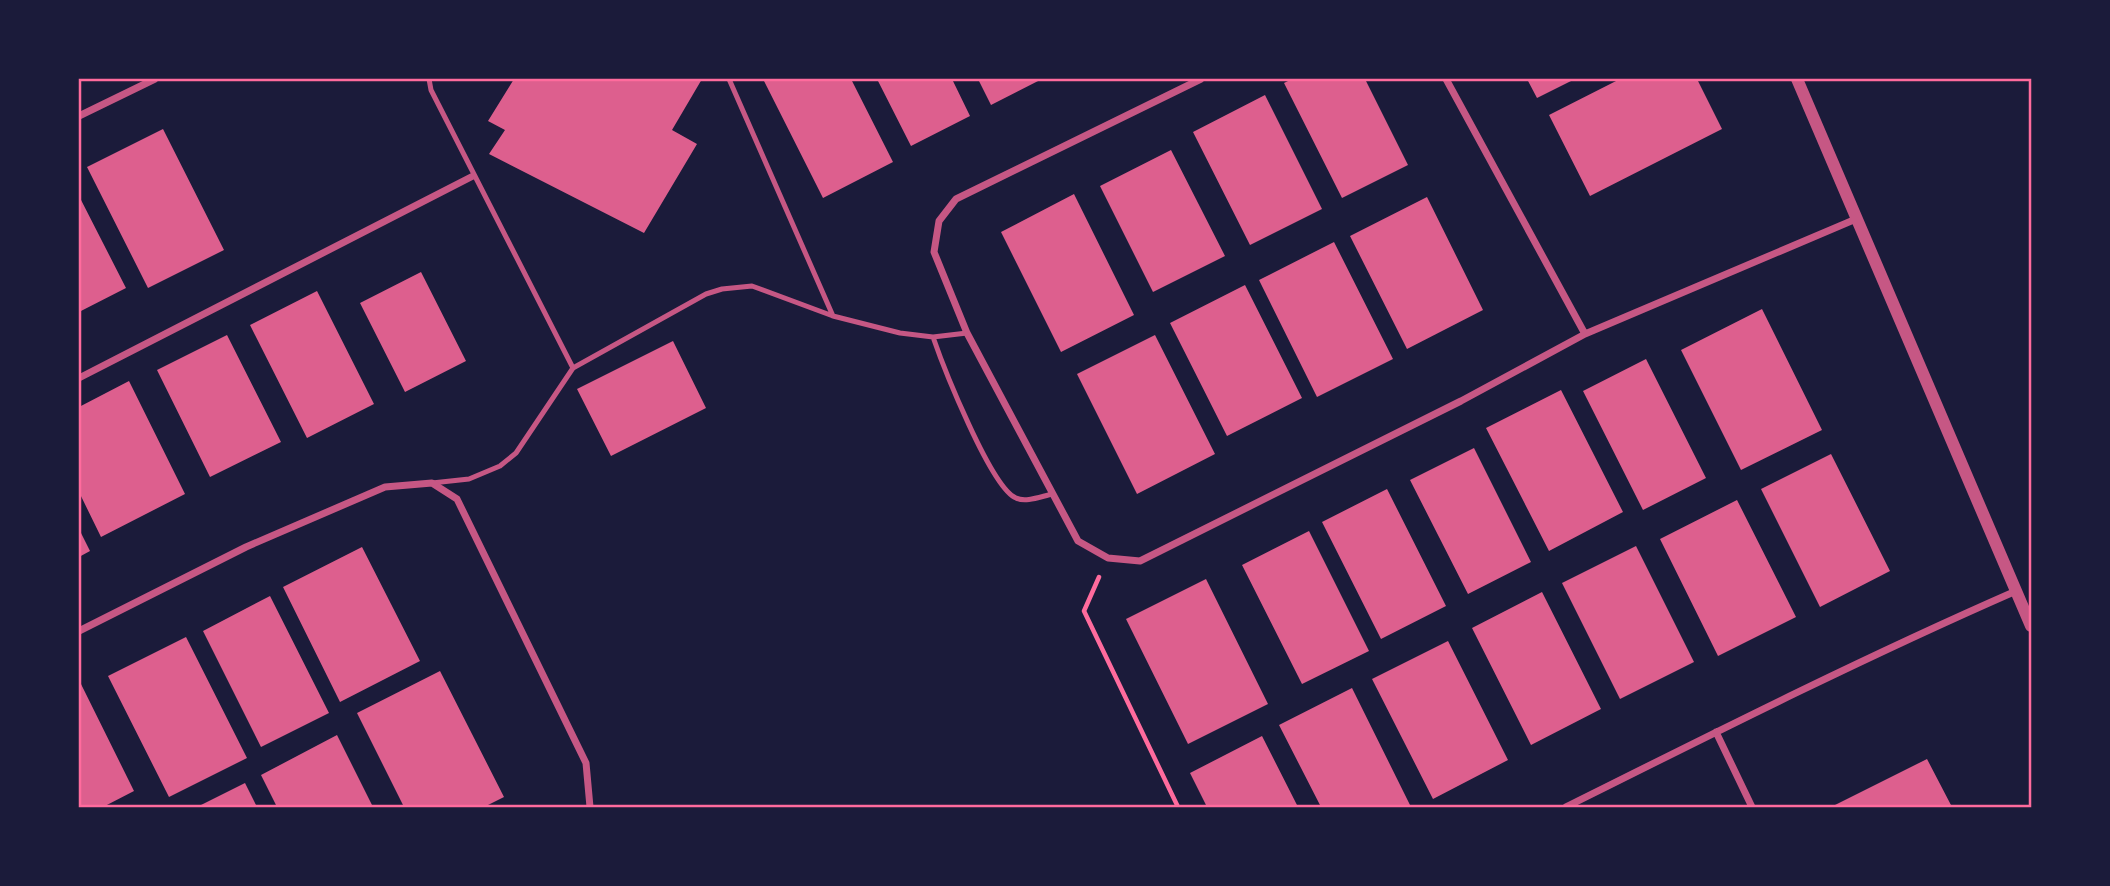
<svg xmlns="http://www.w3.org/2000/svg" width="2110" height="886" viewBox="0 0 2110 886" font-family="'Exo 2',sans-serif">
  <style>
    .building { fill: #dd5f8e }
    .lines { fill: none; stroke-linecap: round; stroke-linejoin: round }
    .path { stroke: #ff6b9d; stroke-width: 4.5 }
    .service { stroke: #c65784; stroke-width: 5 }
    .minor { stroke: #c65784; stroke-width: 7 }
    .tertiary { stroke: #c65784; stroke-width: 12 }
    .neatline { fill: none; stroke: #ff6b9d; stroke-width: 2.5 }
  </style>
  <rect width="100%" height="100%" fill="#1b1b3a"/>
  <path class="building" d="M 514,79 L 702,79 L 672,130 L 697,144 L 644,233 L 489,154 L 505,130 L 488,121 Z
    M 763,79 L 851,79 L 893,162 L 823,198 Z
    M 877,79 L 952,79 L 970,116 L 911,146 Z
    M 978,79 L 1042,79 L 991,105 Z
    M 1292,79 L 1365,79 L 1408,165 L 1342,198 L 1284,83 Z
    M 1527,79 L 1575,79 L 1537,98 Z
    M 1620,79 L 1697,79 L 1722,129 L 1590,196 L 1549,115 Z
    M 1265,95 L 1322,209 L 1250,245 L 1193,132 Z
    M 163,129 L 224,250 L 148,288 L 87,167 Z
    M 1171,150 L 1225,256 L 1153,292 L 1100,186 Z
    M 1074,194 L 1134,315 L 1061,352 L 1001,232 Z
    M 79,196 L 126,288 L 79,312 Z
    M 1427,197 L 1483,310 L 1407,349 L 1350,236 Z
    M 1334,242 L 1393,359 L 1317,397 L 1259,280 Z
    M 421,272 L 466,361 L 405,392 L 360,303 Z
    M 1245,285 L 1302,398 L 1227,436 L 1170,323 Z
    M 317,291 L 374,404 L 307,438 L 250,325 Z
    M 1762,309 L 1822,430 L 1741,470 L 1681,350 Z
    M 227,335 L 281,442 L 210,477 L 157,370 Z
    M 1155,335 L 1215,454 L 1137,494 L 1077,374 Z
    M 673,341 L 706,408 L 611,456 L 577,389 Z
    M 1646,359 L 1706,478 L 1643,510 L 1583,391 Z
    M 129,381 L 185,494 L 101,537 L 79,492 L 79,407 Z
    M 1561,390 L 1623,512 L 1549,551 L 1486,428 Z
    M 1474,448 L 1531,562 L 1468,594 L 1410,480 Z
    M 1831,454 L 1890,571 L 1820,607 L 1761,489 Z
    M 1387,489 L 1446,606 L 1381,639 L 1322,522 Z
    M 1737,500 L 1796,617 L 1718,656 L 1660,539 Z
    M 79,529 L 90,551 L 79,557 Z
    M 1309,531 L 1369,651 L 1302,684 L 1242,565 Z
    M 1636,546 L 1694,662 L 1620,699 L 1562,583 Z
    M 362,547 L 420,661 L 340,702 L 283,587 Z
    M 1206,579 L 1268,704 L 1188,744 L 1126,619 Z
    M 1542,592 L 1601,709 L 1531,745 L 1472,628 Z
    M 270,596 L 329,713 L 261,747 L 203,631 Z
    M 186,637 L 247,758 L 169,797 L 108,676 Z
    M 1448,641 L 1508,760 L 1433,799 L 1372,679 Z
    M 440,671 L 504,797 L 484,807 L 404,807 L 357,713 Z
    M 79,680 L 134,791 L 103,807 L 79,807 Z
    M 1352,688 L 1410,805 L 1406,807 L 1321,807 L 1279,725 Z
    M 337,735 L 373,807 L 277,807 L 261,775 Z
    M 1262,736 L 1298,807 L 1207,807 L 1190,773 Z
    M 1927,759 L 1952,807 L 1831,807 Z
    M 245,783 L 257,807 L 197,807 Z"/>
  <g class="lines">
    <path class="path" d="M 1099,577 L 1084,611 L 1178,807"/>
    <path class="service" d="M 429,79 L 431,90 L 573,368
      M 729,79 L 833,316
      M 933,337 C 943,366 991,488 1016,498 C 1026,503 1042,496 1053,494
      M 432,483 L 469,479 L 500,466 L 516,453 L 573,368 L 706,294 L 722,289 L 752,286 L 833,316 L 900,333 L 933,337 L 967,333"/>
    <path class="minor" d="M 1201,79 L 956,199 L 939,221 L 934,252 L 967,333 L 1078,541 L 1108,558 L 1140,561 L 1461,401 L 1585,334 L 1856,219
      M 1446,79 L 1585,334
      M 79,116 L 155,79
      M 79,378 L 473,176
      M 79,631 L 246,547 L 385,487 L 432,483 L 457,499 L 586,763 L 590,807
      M 1716,732 L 1752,807
      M 1566,807 C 1714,733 1863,658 2016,591"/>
    <path class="tertiary" d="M 1797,79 L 2031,626"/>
  </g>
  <rect width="2110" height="886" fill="none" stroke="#1b1b3a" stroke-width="161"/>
  <rect x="80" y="80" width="1950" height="726" class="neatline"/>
</svg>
